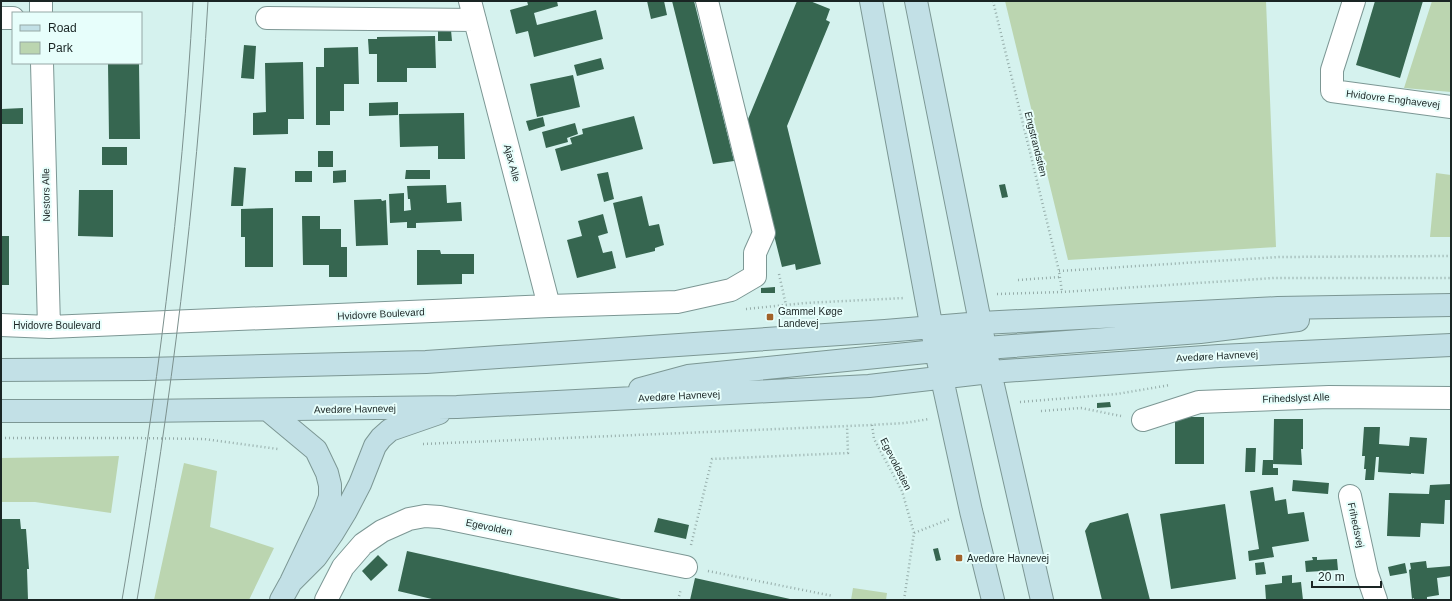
<svg xmlns="http://www.w3.org/2000/svg" width="1452" height="601" viewBox="0 0 1452 601" font-family="Helvetica,sans-serif">
  <style>
    .green { fill: #bbd5b0 }
    .building { fill: #366650 }
    .lines { fill: none; stroke-linecap: round; stroke-linejoin: round }
    .street-casing { stroke: #7c9794; stroke-width: 24 }
    .secondary-casing { stroke: #7c9794; stroke-width: 24 }
    .path { stroke: #95aca9; stroke-width: 2.5; stroke-dasharray: 1 3; stroke-linecap: butt }
    .street { stroke: #fff; stroke-width: 22 }
    .secondary { stroke: #c2e0e6; stroke-width: 22 }
    .tram { stroke: #7c918e; stroke-width: 1 }
    .poi-dot { fill: #a16229; stroke: #e7fefb; stroke-width: 1.5 }
    .labels { text-anchor: middle; dominant-baseline: central; stroke-width: 4; stroke-linejoin: round; paint-order: stroke }
    .street-label { font-size: 10px; fill: #1a2524; stroke: #e7fefb }
    .poi-label { font-size: 10px; fill: #1a2524; stroke: #e7fefb; text-anchor: start }
  </style>
  <rect width="100%" height="100%" fill="#d5f2ee"/>
  <path class="green" d="M 1005,1 L 1266,1 L 1276,247 L 1068,260 Z
    M 1432,1 L 1451,1 L 1451,92 L 1404,88 Z
    M 1436,173 L 1451,175 L 1451,237 L 1430,237 Z
    M 119,456 L 111,513 L 35,502 L 1,502 L 1,458 Z
    M 184,463 L 217,471 L 210,527 L 274,548 L 249,600 L 154,600 Z
    M 853,588 L 887,593 L 886,600 L 851,600 Z"/>
  <path class="building" d="M 527,1 L 557,1 L 558,6 L 534,13 L 537,25 L 596,10 L 603,39 L 534,57 L 528,31 L 516,34 L 510,10 L 528,5 Z
    M 647,1 L 664,1 L 667,15 L 651,19 Z
    M 672,1 L 694,1 L 734,161 L 713,164 Z
    M 797,1 L 810,1 L 830,9 L 826,20 L 830,22 L 787,126 L 821,264 L 796,270 L 795,264 L 782,267 L 746,124 Z
    M 1375,1 L 1423,1 L 1400,78 L 1356,65 Z
    M 438,30 L 451,30 L 452,41 L 438,41 Z
    M 435,36 L 436,68 L 407,68 L 407,82 L 377,82 L 377,54 L 369,54 L 368,39 L 377,39 L 377,37 Z
    M 244,45 L 256,46 L 254,79 L 241,78 Z
    M 358,47 L 359,84 L 344,84 L 344,111 L 330,111 L 330,125 L 316,125 L 316,67 L 324,67 L 324,48 Z
    M 601,58 L 604,69 L 577,76 L 574,65 Z
    M 303,62 L 304,119 L 288,119 L 288,134 L 253,135 L 253,113 L 266,112 L 265,63 Z
    M 108,63 L 139,63 L 140,139 L 109,139 Z
    M 573,75 L 580,107 L 537,117 L 530,84 Z
    M 398,102 L 398,115 L 369,116 L 369,103 Z
    M 23,108 L 23,124 L 2,124 L 2,109 Z
    M 464,113 L 465,159 L 438,159 L 438,146 L 400,147 L 399,114 Z
    M 634,116 L 643,149 L 561,171 L 555,149 L 572,144 L 570,138 L 583,134 L 582,129 Z
    M 543,117 L 545,126 L 529,131 L 526,121 Z
    M 575,123 L 578,134 L 567,138 L 568,142 L 546,148 L 542,132 Z
    M 102,147 L 127,147 L 127,165 L 102,165 Z
    M 318,151 L 333,151 L 333,167 L 318,167 Z
    M 234,167 L 246,168 L 243,206 L 231,206 Z
    M 346,170 L 346,182 L 333,183 L 333,171 Z
    M 406,170 L 430,170 L 430,179 L 405,179 Z
    M 295,171 L 312,171 L 312,182 L 295,182 Z
    M 608,172 L 614,199 L 604,202 L 597,174 Z
    M 1005,184 L 1008,197 L 1002,198 L 999,185 Z
    M 446,185 L 447,203 L 461,202 L 462,221 L 416,223 L 416,228 L 407,228 L 407,222 L 390,223 L 389,194 L 404,193 L 404,211 L 411,210 L 410,199 L 408,199 L 407,186 Z
    M 79,190 L 113,190 L 113,237 L 78,236 Z
    M 642,196 L 649,226 L 659,224 L 664,245 L 655,248 L 655,251 L 626,258 L 613,203 Z
    M 381,199 L 382,201 L 386,200 L 388,245 L 356,246 L 354,200 Z
    M 273,208 L 273,267 L 245,267 L 245,237 L 241,237 L 241,209 Z
    M 603,214 L 608,233 L 598,236 L 603,253 L 612,251 L 616,268 L 577,278 L 567,240 L 582,236 L 578,221 Z
    M 302,216 L 320,216 L 320,229 L 341,229 L 341,247 L 347,247 L 347,277 L 329,277 L 329,265 L 303,265 Z
    M 1,236 L 9,236 L 9,285 L 1,285 Z
    M 417,250 L 440,250 L 441,254 L 474,254 L 474,274 L 462,274 L 462,284 L 417,285 Z
    M 775,287 L 775,293 L 761,293 L 761,288 Z
    M 1110,402 L 1111,407 L 1097,408 L 1097,403 Z
    M 1175,417 L 1204,417 L 1204,464 L 1175,464 Z
    M 1274,419 L 1303,419 L 1303,449 L 1301,449 L 1302,465 L 1273,464 Z
    M 1364,427 L 1380,427 L 1379,444 L 1409,446 L 1410,437 L 1427,438 L 1424,474 L 1411,473 L 1411,474 L 1378,472 L 1379,457 L 1376,457 L 1374,480 L 1365,480 L 1366,469 L 1364,469 L 1365,456 L 1362,456 Z
    M 1246,448 L 1256,448 L 1255,472 L 1245,472 Z
    M 1263,460 L 1273,460 L 1273,468 L 1278,468 L 1278,475 L 1262,475 Z
    M 1293,480 L 1329,483 L 1328,494 L 1292,491 Z
    M 1451,484 L 1451,500 L 1445,500 L 1444,524 L 1421,523 L 1420,537 L 1387,536 L 1389,493 L 1429,494 L 1430,485 Z
    M 1273,487 L 1275,501 L 1286,499 L 1288,514 L 1304,512 L 1309,541 L 1272,547 L 1274,557 L 1249,561 L 1248,551 L 1259,549 L 1250,491 Z
    M 1225,504 L 1236,579 L 1171,589 L 1160,514 Z
    M 1128,513 L 1150,600 L 1102,600 L 1085,531 L 1090,523 Z
    M 658,518 L 689,525 L 686,539 L 654,532 Z
    M 1,519 L 20,519 L 21,529 L 26,529 L 29,569 L 27,569 L 28,600 L 1,600 Z
    M 938,548 L 941,560 L 936,561 L 933,549 Z
    M 407,551 L 621,599 L 620,600 L 436,600 L 398,591 Z
    M 378,555 L 388,565 L 371,581 L 362,571 Z
    M 1312,557 L 1317,557 L 1317,560 L 1337,559 L 1338,570 L 1306,572 L 1305,561 L 1313,560 Z
    M 1426,561 L 1427,568 L 1451,566 L 1451,576 L 1437,578 L 1439,595 L 1427,597 L 1427,600 L 1414,600 L 1414,598 L 1412,599 L 1409,570 L 1411,569 L 1410,563 Z
    M 1264,562 L 1266,574 L 1256,575 L 1255,563 Z
    M 1405,563 L 1407,573 L 1390,576 L 1388,567 Z
    M 1292,575 L 1292,583 L 1301,582 L 1303,600 L 1266,600 L 1265,585 L 1282,583 L 1282,576 Z
    M 695,578 L 790,599 L 790,600 L 690,600 Z"/>
  <g class="lines">
    <g class="street-casing">
      <path id="street" d="M 41,1 L 41,13
        M 470,1 L 549,306
        M 1354,1 L 1332,70 L 1332,91 L 1451,107
        M 1,18 L 13,18
        M 267,18 L 475,20
        M 42,63 L 49,327
        M 1,325 L 49,327 L 549,306 L 677,302 L 731,290 L 755,276 L 755,253 L 764,233 L 707,1
        M 1143,420 L 1199,402 L 1329,397 L 1451,398
        M 1350,496 L 1367,574 L 1376,600
        M 326,600 L 343,567 L 363,544 L 382,531 L 409,519 L 425,516 L 440,517 L 686,567"/>
    </g>
    <g class="secondary-casing">
      <path id="secondary" d="M 871,1 L 936,351 L 971,511 L 993,600
        M 916,1 L 990,372 L 1042,600
        M 1,370 L 145,369 L 426,362 L 885,331 L 981,323 L 1278,308 L 1451,305
        M 942,378 C 956,363 965,354 986,348 L 1200,332 L 1298,320
        M 640,389 L 688,376 L 936,351 L 947,347 L 964,339 L 981,323
        M 268,410 L 316,450 L 327,473 L 330,485 L 330,497 L 325,511 L 291,582 L 281,600
        M 1,411 L 140,411 L 457,407 L 869,386 L 990,372 L 1219,356 L 1451,345
        M 291,582 L 316,557 L 332,534 L 346,511 L 360,484 L 375,446 L 381,438 L 390,430 L 439,413"/>
    </g>
    <path class="path" d="M 993,1 L 1059,271 L 1062,292
      M 1059,271 L 1279,257 L 1451,256
      M 779,274 L 786,305
      M 1018,280 L 1060,277
      M 997,294 L 1062,292 L 1274,278 L 1451,278
      M 746,309 L 805,303 L 905,298
      M 1020,402 L 1117,394 L 1170,385
      M 1041,411 L 1081,408 L 1121,416
      M 872,425 L 874,439 L 902,491 L 914,533
      M 1,438 L 134,438 L 204,439 L 278,449
      M 423,444 L 872,425 L 905,423 L 929,419
      M 691,545 L 712,459 L 848,453 L 847,426
      M 708,571 L 833,596
      M 678,600 L 681,589
      M 904,600 L 914,533 L 950,519"/>
    <use href="#street" class="street"/>
    <use href="#secondary" class="secondary"/>
    <path class="tram" d="M 122,600 C 156,402 182,202 193,1
      M 137,600 C 171,402 196,202 208,1"/>
  </g>
  <g class="poi-dot">
    <rect x="766" y="313" width="8" height="8" rx="2"/>
    <rect x="955" y="554" width="8" height="8" rx="2"/>
  </g>
  <g class="labels">
    <g class="street-label">
      <text transform="translate(1393 99) rotate(7)">Hvidovre Enghavevej</text>
      <text transform="translate(1036 144) rotate(76)">Engstrandstien</text>
      <text transform="translate(512 163) rotate(75)">Ajax Alle</text>
      <text transform="translate(46 195) rotate(-91)">Nestors Alle</text>
      <text transform="translate(381 314) rotate(-3)">Hvidovre Boulevard</text>
      <text x="57" y="325">Hvidovre Boulevard</text>
      <text transform="translate(1217 356) rotate(-3)">Avedøre Havnevej</text>
      <text transform="translate(679 396) rotate(-3)">Avedøre Havnevej</text>
      <text transform="translate(1296 398) rotate(-2)">Frihedslyst Alle</text>
      <text transform="translate(355 409) rotate(-1)">Avedøre Havnevej</text>
      <text transform="translate(896 464) rotate(63)">Egevoldstien</text>
      <text transform="translate(1356 525) rotate(78)">Frihedsvej</text>
      <text transform="translate(489 527) rotate(12)">Egevolden</text>
    </g>
    <g class="poi-label">
      <text x="778" y="311">Gammel Køge<tspan x="778" dy="12">Landevej</tspan></text>
      <text x="967" y="558">Avedøre Havnevej</text>
    </g>
  </g>
  <rect width="1452" height="601" fill="none" stroke="#1a2524" stroke-width="4"/>
  <rect x="12" y="12" width="130" height="52" fill="#e7fefb" stroke="#95a7a5"/>
  <rect x="20" y="25" width="20" height="6" fill="#c2e0e6" stroke="#95a7a5"/>
  <text x="48" y="32" font-size="12" fill="#1a2524">Road</text>
  <rect x="20" y="42" width="20" height="12" fill="#bbd5b0" stroke="#95a7a5"/>
  <text x="48" y="52" font-size="12" fill="#1a2524">Park</text>
  <path d="M1312 581v6h69v-6" fill="none" stroke="#1a2524" stroke-width="2"/>
  <text x="1318" y="581" font-size="12" fill="#1a2524" stroke="#e7fefb" stroke-width="3" paint-order="stroke">20 m</text>
</svg>
